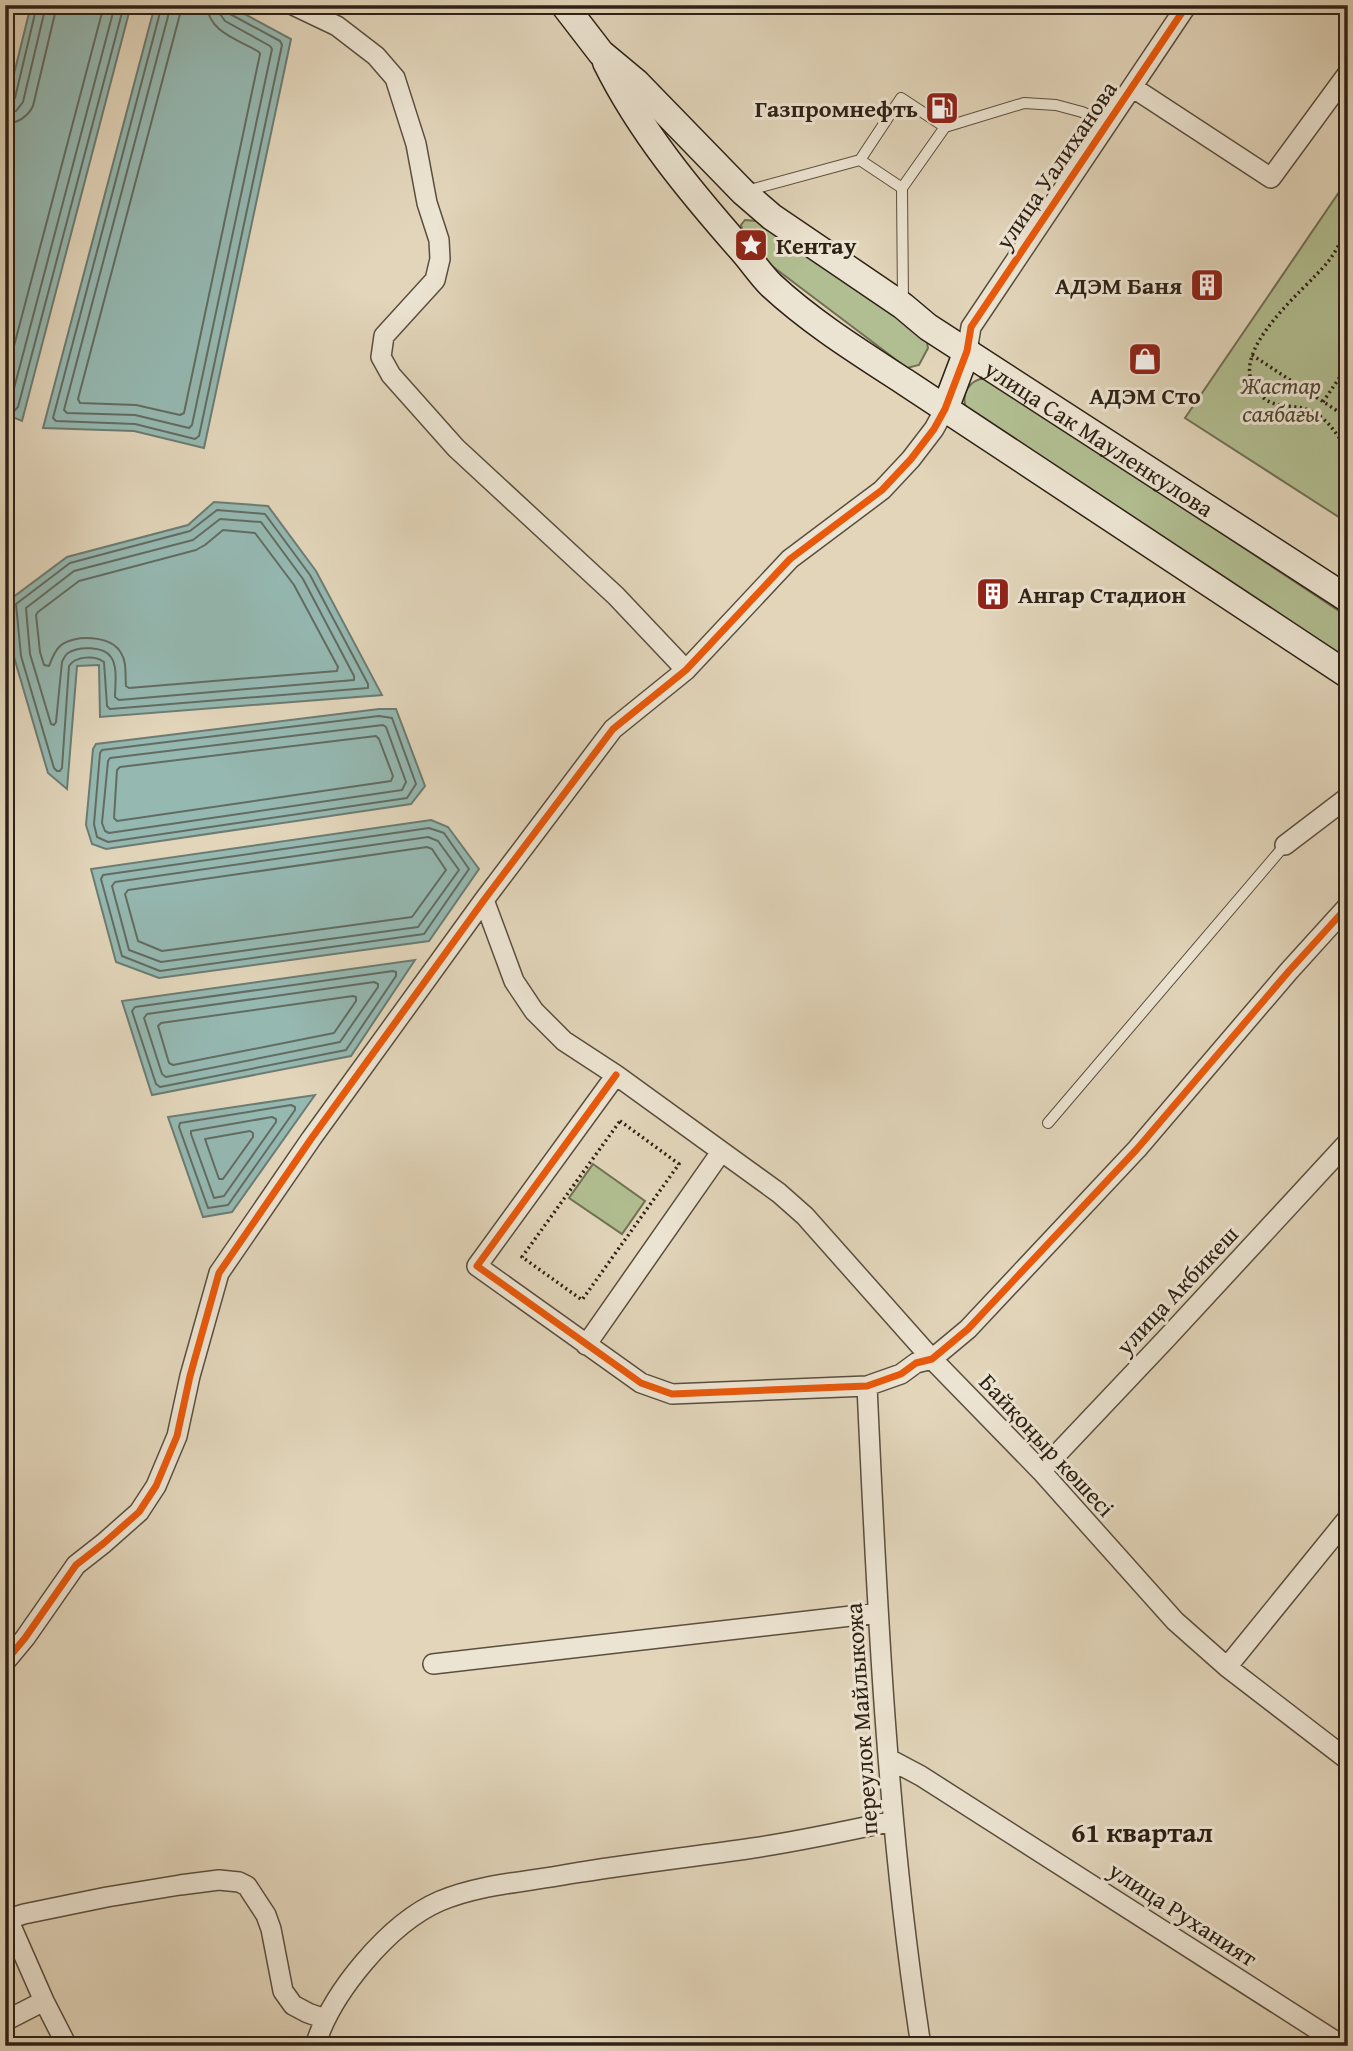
<svg xmlns="http://www.w3.org/2000/svg" width="1353" height="2051" viewBox="0 0 1353 2051" font-family="'Gentium Book Plus',serif">
  <style>
    .green { fill: #b1be91; stroke: #707053; stroke-width: 2 }
    .water { fill: #95b8b1; stroke: #6c7c73; stroke-width: 2 }
    .lines { fill: none; stroke-linecap: round; stroke-linejoin: round }
    .shore { stroke: #626c63; stroke-width: 2 }
    .lane-casing { stroke: #5b4e3e; stroke-width: 12 }
    .street-casing { stroke: #5b4e3e; stroke-width: 22 }
    .secondary-casing { stroke: #2e2115; stroke-width: 29 }
    .path { stroke: #2e2115; stroke-width: 3.5; stroke-dasharray: 2 3.5; stroke-linecap: butt }
    .lane { stroke: #ece4d2; stroke-width: 10 }
    .street { stroke: #ece4d2; stroke-width: 19 }
    .secondary { stroke: #ece4d2; stroke-width: 26 }
    .cycleway-casing { stroke: #ece4d2; stroke-width: 11 }
    .cycleway { stroke: #e8590c; stroke-width: 7 }
    .labels { text-anchor: middle; dominant-baseline: central; stroke-width: 6; stroke-linejoin: round; paint-order: stroke }
    .poi-label { font-size: 24px; font-weight: bold; fill: #2e2115; stroke: #ece4d2; text-anchor: end }
    .street-label { font-size: 24px; fill: #2e2115; stroke: #ece4d2 }
    .park-label { font-size: 24px; font-style: italic; fill: #4f4834; stroke: #ece4d2 }
    .quarter-label { font-size: 28px; font-weight: bold; fill: #2e2115; stroke: #ece4d2 }
  </style>
  <rect width="100%" height="100%" fill="#e2d5ba"/>
  <filter id="stains"><feTurbulence type="fractalNoise" baseFrequency=".00286" numOctaves="4"/><feColorMatrix values="0 0 0 0 .2 0 0 0 0 .09 0 0 0 0 .02 0 0 0 .5 -.17"/></filter>
  <radialGradient id="worn" r=".72"><stop offset=".6" stop-color="#630" stop-opacity="0"/><stop offset="1" stop-color="#630" stop-opacity=".3"/></radialGradient>
  <path class="green" d="M 1348,179 L 1348,523 L 1185,418 Z
    M 745,220 L 757,221 L 926,337 L 928,348 L 919,365 L 907,368 L 756,254 L 745,239 L 741,225 Z
    M 984,378 L 989,379 L 1348,617 L 1348,660 L 966,408 C 961,393 969,381 984,378 Z
    M 593,1164 L 645,1201 L 622,1234 L 569,1198 Z"/>
  <path class="water" d="M 31,5 L 131,5 L 22,421 L 5,414 L 5,110 Z
    M 155,5 L 228,5 L 291,39 L 204,448 L 134,431 L 43,428 Z
    M 214,502 L 268,506 L 316,571 L 382,695 L 100,717 L 99,665 L 77,666 L 67,789 L 48,773 L 14,657 L 8,601 L 67,557 L 188,525 Z
    M 379,709 L 396,709 L 425,786 L 411,804 L 106,849 L 92,844 L 86,825 L 93,749 L 96,744 Z
    M 431,820 L 448,827 L 479,869 L 429,941 L 159,978 L 116,962 L 91,869 Z
    M 415,960 L 351,1056 L 152,1095 L 122,1001 Z
    M 315,1095 L 232,1212 L 203,1217 L 168,1117 Z"/>
  <g class="lines">
    <path class="shore" d="M 162,5 L 53,418 L 56,421 L 135,424 L 195,439 L 199,436 L 282,45 L 280,41 L 230,14 L 227,5
      M 171,5 L 64,410 L 67,413 L 135,415 L 189,428 L 192,425 L 272,49 L 270,46 L 225,21 L 220,14 L 218,5
      M 181,5 L 180,14 L 78,399 L 80,403 L 136,405 L 180,415 L 184,413 L 260,54 L 259,52 C 239,40 208,32 207,5
      M 5,104 L 11,103 L 15,98 L 37,5
      M 5,113 L 16,111 L 23,102 L 46,5
      M 5,124 C 18,123 27,118 33,106 L 57,5
      M 5,380 L 104,5
      M 5,399 L 12,396 L 115,5
      M 5,408 L 15,410 L 18,407 L 124,5
      M 217,510 L 265,514 L 310,575 L 368,684 L 368,688 L 110,709 L 107,706 L 104,662 C 95,655 75,656 69,666 L 62,768 L 60,771 L 57,771 L 54,768 L 21,656 L 16,604 L 70,563 L 190,531 Z
      M 220,519 L 261,522 L 303,579 L 354,676 L 354,680 L 119,700 L 115,697 C 115,685 118,667 111,657 C 104,646 78,646 68,653 C 64,656 64,658 62,662 L 56,722 L 54,725 L 51,724 L 30,654 L 26,608 L 74,571 L 193,540 Z
      M 223,530 L 255,533 L 294,585 L 338,667 L 337,671 L 129,688 L 126,686 C 125,675 127,662 121,653 C 111,635 74,634 60,646 C 54,652 52,658 49,666 L 44,665 L 40,652 L 36,615 L 38,612 L 79,581 L 196,550 L 205,545 Z
      M 379,716 L 392,718 L 416,784 L 407,798 L 108,842 L 97,837 L 94,824 L 100,753 L 102,750 Z
      M 383,725 L 386,727 L 406,782 L 402,790 L 109,833 L 105,831 L 102,823 L 108,761 L 110,758 Z
      M 376,736 L 379,739 L 393,776 L 391,781 L 117,821 L 114,818 L 117,770 L 120,767 Z
      M 429,828 L 444,833 L 469,869 L 424,934 L 160,971 L 122,956 L 101,879 L 103,875 Z
      M 428,837 L 438,841 L 459,870 L 418,927 L 161,962 L 129,950 L 112,886 L 115,882 Z
      M 427,847 L 432,849 L 446,870 L 412,917 L 162,951 L 138,941 L 125,894 L 128,890 Z
      M 393,971 L 396,972 L 396,976 L 346,1050 L 160,1087 L 156,1084 L 132,1011 L 135,1007 Z
      M 374,982 L 378,984 L 378,987 L 340,1042 L 166,1077 L 162,1074 L 144,1018 L 147,1014 Z
      M 353,996 L 356,997 L 356,1001 L 334,1033 L 173,1065 L 169,1063 L 158,1026 L 161,1023 Z
      M 291,1105 L 295,1107 L 295,1110 L 228,1205 L 208,1208 L 179,1127 L 180,1123 Z
      M 272,1117 L 276,1119 L 276,1122 L 224,1196 L 214,1198 L 191,1134 L 191,1131 Z
      M 250,1131 L 253,1133 L 253,1137 L 223,1179 L 219,1179 L 205,1139 Z"/>
    <g class="lane-casing">
      <path id="lane" d="M 860,160 L 901,98 L 945,127
        M 902,188 L 945,127 L 1024,103 L 1056,105 L 1082,112 L 1107,124
        M 746,191 L 860,160 L 902,188 L 903,302
        M 1048,1123 L 1285,845"/>
    </g>
    <g class="street-casing">
      <path id="street" d="M 293,5 L 337,26 L 376,56 L 395,78 L 416,144 L 427,203 L 439,240 L 440,259 L 435,280 L 384,336 L 381,357 L 391,375 L 456,448 L 616,596 L 686,670
        M 1132,87 L 1271,178 L 1348,73
        M 967,351 L 971,327 L 1187,5
        M 1285,845 L 1348,797
        M 484,900 L 514,981 L 534,1011 L 564,1041 L 616,1075 L 779,1193 L 805,1216 L 932,1359 L 1041,1471 L 1175,1621 L 1227,1667 L 1348,1760
        M 616,1075 L 477,1266 L 641,1383 L 672,1394 L 867,1386 L 901,1374 L 916,1363 L 932,1359 L 968,1329 L 1137,1149 L 1289,971 L 1348,906
        M 586,1345 L 721,1152
        M 867,1386 C 877,1607 887,1827 921,2046
        M 1041,1471 L 1165,1340 L 1348,1142
        M 5,1662 L 25,1638 L 76,1565 L 104,1543 L 139,1512 L 156,1486 L 177,1436 L 190,1376 L 219,1273 L 311,1139 L 484,900 L 613,729 L 686,670 L 790,559 L 882,490 L 911,459 L 934,429 L 945,409
        M 433,1664 L 877,1613
        M 1227,1667 L 1348,1518
        M 889,1759 L 921,1776 L 1343,2046
        M 8,1919 L 44,2001 L 67,2046
        M 5,1920 L 24,1914 L 107,1897 L 180,1885 L 219,1880 L 239,1882 L 247,1886 L 266,1915 L 271,1929 L 283,1991 L 293,2005 L 308,2013 L 325,2019
        M 5,2021 L 44,2001
        M 315,2046 C 331,1993 389,1923 440,1901 C 480,1884 527,1882 569,1874 C 630,1864 691,1857 753,1848 C 800,1841 847,1831 893,1821"/>
    </g>
    <g class="secondary-casing">
      <g id="secondary">
        <path id="s1" d="M 564,5 L 601,53 L 637,83 L 743,192 L 772,217 L 903,306 L 928,327 L 1348,599"/>
        <path d="M 606,62 C 640,131 690,191 740,248 C 751,260 760,274 771,285 C 812,323 859,352 905,382 L 1348,675"/>
        <path d="M 945,409 L 967,351"/>
      </g>
    </g>
    <path class="path" d="M 1348,226 C 1342,239 1336,252 1327,263 C 1305,290 1225,352 1257,391 C 1273,412 1291,402 1311,411 C 1330,420 1335,434 1348,449
      M 1252,355 L 1348,418
      M 1323,402 L 1348,365
      M 620,1121 L 679,1164 L 582,1300 L 522,1257 Z"/>
    <use href="#lane" class="lane"/>
    <use href="#street" class="street"/>
    <use href="#secondary" class="secondary"/>
    <g class="cycleway-casing">
      <path id="cycleway" d="M 616,1075 L 477,1266 L 641,1383 L 672,1394 L 867,1386 L 901,1374 L 916,1363 L 932,1359 L 968,1329 L 1137,1149 L 1289,971 L 1348,906
        M 5,1662 L 25,1638 L 76,1565 L 104,1543 L 139,1512 L 156,1486 L 177,1436 L 190,1376 L 219,1273 L 311,1139 L 484,900 L 613,729 L 686,670 L 790,559 L 882,490 L 911,459 L 934,429 L 945,409 L 967,351 L 971,327 L 1187,5"/>
    </g>
    <use href="#cycleway" class="cycleway"/>
  </g>
  <defs>
    <g id="fuel-square" transform="scale(1.75)"><rect x="-9" y="-9" width="18" height="18" rx="4" fill="#8f2418" stroke="#ece4d2"/><path d="M-5.5-6h7V0h2V4h1.3V-2.5L3-4.5l.8-.8L6-3V5H2.5V1h-1V6h-7ZM-4.2-4.7v3.2H.2V-4.7Z" fill="#fff"/></g>
    <g id="sight-square" transform="scale(1.75)"><rect x="-9" y="-9" width="18" height="18" rx="4" fill="#8f2418" stroke="#ece4d2"/><path d="M0-6L1.8-2.2L6-1.7L2.9 1.2L3.7 5.4L0 3.3L-3.7 5.4L-2.9 1.2L-6-1.7L-1.8-2.2Z" fill="#fff"/></g>
    <g id="building-square" transform="scale(1.75)"><rect x="-9" y="-9" width="18" height="18" rx="4" fill="#8f2418" stroke="#ece4d2"/><path d="M-4-6H4V6H1V3H-1V6H-4ZM-2.5-4.3h1.7v1.8h-1.7ZM.8-4.3h1.7v1.8H.8ZM-2.5-1h1.7V.8h-1.7ZM.8-1h1.7V.8H.8Z" fill="#fff"/></g>
    <g id="shop-square" transform="scale(1.75)"><rect x="-9" y="-9" width="18" height="18" rx="4" fill="#8f2418" stroke="#ece4d2"/><path d="M-5-2.5h2.3a2.7 3.5 0 0 1 5.4 0H5L5.5 6h-11ZM-1.5-2.5h3a1.5 2.3 0 0 0-3 0Z" fill="#fff"/></g>
  </defs>
  <g fill-rule="evenodd">
    <use href="#fuel-square" x="942" y="108"/>
    <use href="#sight-square" x="751" y="245"/>
    <use href="#building-square" x="1207" y="285"/>
    <use href="#shop-square" x="1145" y="359"/>
    <use href="#building-square" x="993" y="594"/>
  </g>
  <g class="labels">
    <g class="poi-label">
      <text x="918" y="108">Газпромнефть</text>
      <text x="776" y="245" text-anchor="start">Кентау</text>
      <text x="1182" y="285">АДЭМ Баня</text>
      <text x="1145" y="395" text-anchor="middle">АДЭМ Сто</text>
      <text x="1018" y="594" text-anchor="start">Ангар Стадион</text>
    </g>
    <g class="street-label">
      <text transform="translate(1056 165) rotate(-56)">улица Уалиханова</text>
      <text stroke="none"><textPath href="#s1" startOffset="693">улица Сак Мауленкулова</textPath></text>
      <text transform="translate(1177 1290) rotate(-47)">улица Акбикеш</text>
      <text transform="translate(1047 1445) rotate(47)">Байқоңыр көшесі</text>
      <text transform="translate(861 1719) rotate(-94)">переулок Майлыкожа</text>
      <text transform="translate(1183 1914) rotate(33)">улица Руханият</text>
    </g>
    <g class="park-label">
      <text x="1281" y="385">Жастар<tspan x="1281" dy="28">саябағы</tspan></text>
    </g>
    <g class="quarter-label">
      <text x="1142" y="1831">61 квартал</text>
    </g>
  </g>
  <rect width="1353" height="2051" fill="none" stroke="#e2d5ba" stroke-width="28"/>
  <rect x="7" y="7" width="1339" height="2037" fill="none" stroke="#2e2115" stroke-width="3.5"/>
  <rect x="14" y="14" width="1325" height="2023" fill="none" stroke="#2e2115" stroke-width="2"/>
  <rect width="100%" height="100%" filter="url(#stains)"/>
  <rect width="100%" height="100%" fill="url(#worn)"/>
</svg>
